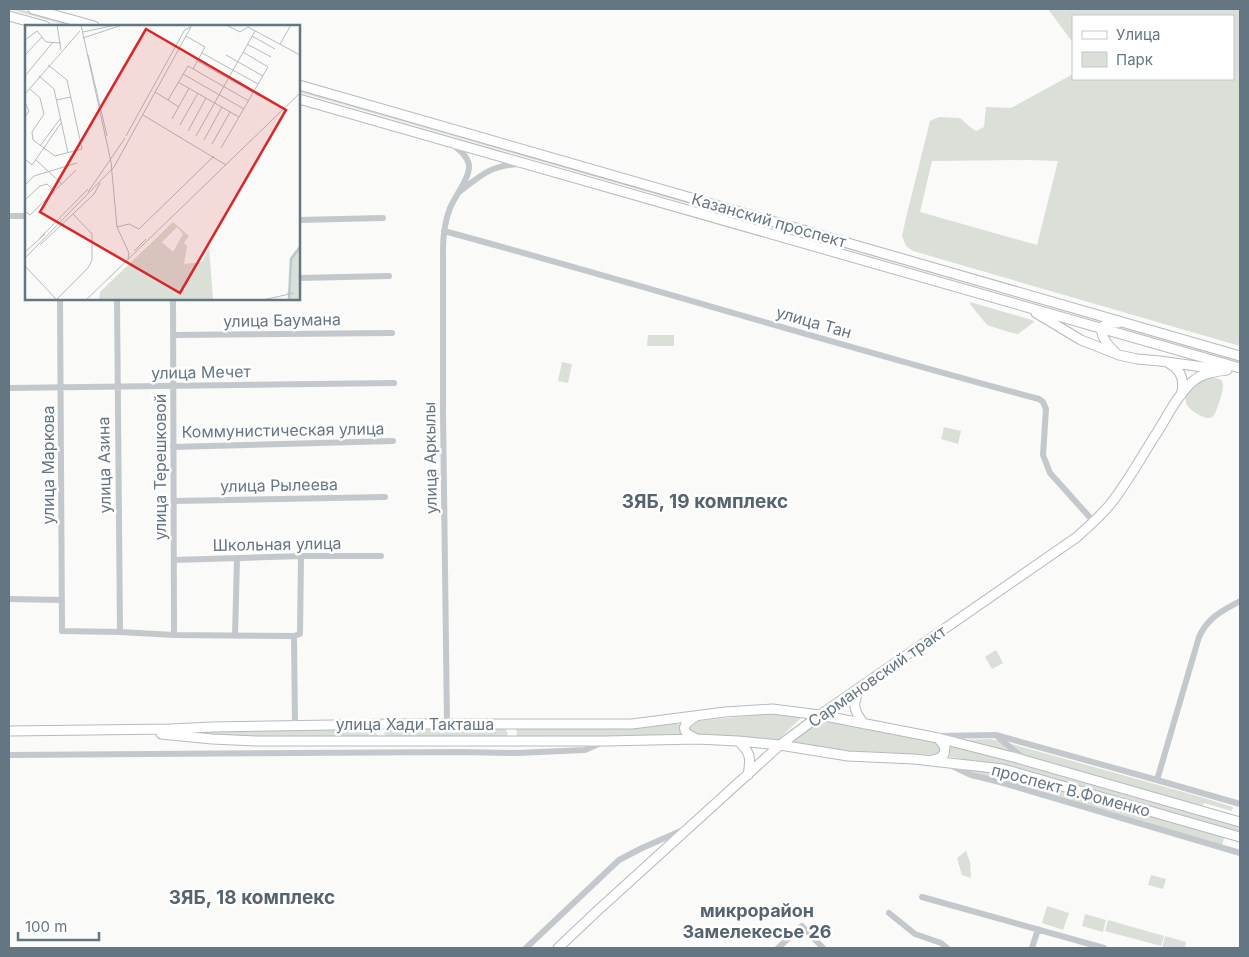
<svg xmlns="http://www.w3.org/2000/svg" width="1249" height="957" viewBox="0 0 1249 957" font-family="Inter,sans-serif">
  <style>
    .green { fill: #dadfd7; fill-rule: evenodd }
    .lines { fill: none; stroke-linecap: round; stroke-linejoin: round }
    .major-casing { stroke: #b5babe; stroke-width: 11 }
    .minor { stroke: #c3c8cc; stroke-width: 6 }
    .major { stroke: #fff; stroke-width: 9 }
    .labels { text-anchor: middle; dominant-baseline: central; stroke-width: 5; stroke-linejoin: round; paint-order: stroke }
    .street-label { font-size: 16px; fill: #657683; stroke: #fff }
    .neighbourhood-label { font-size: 18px; font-weight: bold; fill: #57646e; stroke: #fff }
    .quarter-label { font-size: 19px; font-weight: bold; fill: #57646e; stroke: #fff }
    .inset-river { fill: none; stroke: #bbc7cb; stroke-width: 2.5 }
    .inset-road { fill: none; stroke: #b5bdc2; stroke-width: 1 }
    .view { fill: #d62828; fill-opacity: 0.15; stroke: #d62828; stroke-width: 2.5 }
    .inset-edge { fill: none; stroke: #657683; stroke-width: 2.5 }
  </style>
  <rect width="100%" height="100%" fill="#fafaf8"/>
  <path class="green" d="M 9,9 L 19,9 L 80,26 L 69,26 Z
    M 1048,9 L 1240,9 L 1240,346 L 913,251 L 906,246 L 902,236 L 906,218 L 930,121 L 939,117 L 960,118 L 969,126 L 976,131 L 984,127 L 986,107 L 1011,108 L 1073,74 L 1073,79 L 1233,79 L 1233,16 L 1073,16 L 1073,43 ZM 1029,160 L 1058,161 L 1037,245 L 920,212 L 932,161 Z
    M 299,89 L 1099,318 L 1098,321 L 299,92 Z
    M 970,302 L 1032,320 L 1034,321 L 1033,323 L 1018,334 L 1012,333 L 987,325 L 970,304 Z
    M 1117,325 L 1240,359 L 1240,362 L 1114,326 Z
    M 648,335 L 674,335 L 674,346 L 647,346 Z
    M 562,362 L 572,364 L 568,383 L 558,381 Z
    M 1213,377 C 1214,378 1220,379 1221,380 C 1227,386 1217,407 1215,414 C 1212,417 1212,418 1208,418 C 1202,418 1186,408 1186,402 C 1183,389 1202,378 1213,377 Z
    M 944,427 L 961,431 L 958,444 L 941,439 Z
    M 996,650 L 1003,663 L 992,669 L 985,657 Z
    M 776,713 L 804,715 L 777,741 L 697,735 L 689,731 L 689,727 L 693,722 L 699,721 Z
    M 823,719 L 939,742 L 942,744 L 941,754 L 933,755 L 877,752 L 846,751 L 791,742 Z
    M 666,724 L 682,724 L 682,732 L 683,736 L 516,737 L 517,733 L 516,728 L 633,727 Z
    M 505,728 L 508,734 L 506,737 L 387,737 L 384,734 L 385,730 L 387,729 Z
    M 379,729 L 376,733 L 378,737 L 233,738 L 166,731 Z
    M 989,739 L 1001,741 L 1201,797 L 1233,807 L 1232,811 L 1204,803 L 1203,805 L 1186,803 L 958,740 Z
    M 948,743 L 1240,826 L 1240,833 L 1018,768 L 988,762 L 967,760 L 947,756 L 950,750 Z
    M 962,769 L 997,772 L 1209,831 L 1224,838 L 1222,846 L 1020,787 Z
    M 966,851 L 970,862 L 971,878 L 962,875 L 957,858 Z
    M 1151,875 L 1166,879 L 1163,889 L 1148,885 Z
    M 1047,906 L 1069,913 L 1063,930 L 1042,923 Z
    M 1085,914 L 1106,920 L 1103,932 L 1082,926 Z
    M 1108,920 L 1164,936 L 1161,946 L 1105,931 Z
    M 1165,936 L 1186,942 L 1185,948 L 1162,948 Z"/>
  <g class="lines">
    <g class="major-casing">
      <path id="major" d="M 33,9 L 94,26
        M 9,16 L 45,26
        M 299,85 L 1240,356
        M 299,99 L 1240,368
        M 1036,313 L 1081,340 L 1119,355 L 1137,359 L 1160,361 L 1217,369
        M 1115,352 C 1103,341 1091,321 1118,323
        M 1170,364 C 1182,370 1185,383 1181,395
        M 860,688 C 852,704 853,710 864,724
        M 9,731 L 170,729 L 212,727 L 396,724 L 632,724 L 725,712 L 772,709 L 820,715 L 938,738 L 1013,757 L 1240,822
        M 161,734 L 212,739 L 256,741 L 606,741 L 697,739 L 738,741 L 780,745 L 848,756 L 914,759 L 1003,769 L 1240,837
        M 695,738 C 679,731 683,724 695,717
        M 738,741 C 751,752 751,759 748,775
        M 932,760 L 940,758 L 944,754 L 945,747 L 938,738
        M 558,948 L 596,912 L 780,745 L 820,715 L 1077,537 C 1089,526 1102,515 1112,502 C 1129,480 1143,454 1158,431 C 1168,415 1177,396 1191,383 C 1201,373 1213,372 1227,370"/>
    </g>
    <path class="minor" d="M 459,192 C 480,176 491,165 519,164
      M 9,216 L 26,216
      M 299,220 L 383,218
      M 444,231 C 643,285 840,346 1039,399 L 1043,402 L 1046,409 L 1043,455 L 1050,473 L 1094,522
      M 299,278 L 389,276
      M 60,299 L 62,631 L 120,632 L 174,635 L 294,636 L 300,634 L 301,556
      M 117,299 L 120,632
      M 173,299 L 174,635
      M 173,335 L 392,333
      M 9,388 L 394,383
      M 173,447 L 393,441
      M 174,501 L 385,497
      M 174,560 L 301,556 L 381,556
      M 9,599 L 62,600
      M 235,636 L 237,558
      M 294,636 L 295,725
      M 447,724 L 443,413 L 443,250 C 443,235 445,221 450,208 C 455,196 470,178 469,165 C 467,155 459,150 452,144
      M 939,736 L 996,735 L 1157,780 L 1240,804
      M 998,737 L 1023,758
      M 9,755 L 460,752 L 517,753 L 585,750 L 603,742
      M 950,765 L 971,775 L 996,781 L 1240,853
      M 1157,780 L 1199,637 C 1208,617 1222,611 1240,601
      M 922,897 L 1104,948
      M 889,913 L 915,934 L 941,943 L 947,948
      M 526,948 L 619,860 L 642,848 L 683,830
      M 778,948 L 802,926 L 823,948
      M 1032,948 L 1038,929"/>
    <use href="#major" class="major"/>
  </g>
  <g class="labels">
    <g class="street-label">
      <text transform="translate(769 220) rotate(16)">Казанский проспект</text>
      <text transform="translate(282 320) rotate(-1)">улица Баумана</text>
      <text transform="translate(814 322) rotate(16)">улица Тан</text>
      <text transform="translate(201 372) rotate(-1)">улица Мечет</text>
      <text transform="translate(283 430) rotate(-1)">Коммунистическая улица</text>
      <text transform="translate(430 458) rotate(-91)">улица Аркылы</text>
      <text transform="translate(48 465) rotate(-90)">улица Маркова</text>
      <text transform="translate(104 465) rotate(-91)">улица Азина</text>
      <text transform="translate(160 467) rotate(-90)">улица Терешковой</text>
      <text transform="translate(279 485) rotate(-1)">улица Рылеева</text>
      <text transform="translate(277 544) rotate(-1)">Школьная улица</text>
      <text transform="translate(877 676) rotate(-35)">Сармановский тракт</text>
      <text x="415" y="724">улица Хади Такташа</text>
      <text transform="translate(1071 790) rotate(15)">проспект В.Фоменко</text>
    </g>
    <g class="neighbourhood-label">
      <text x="757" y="910">микрорайон<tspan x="757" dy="21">Замелекесье 26</tspan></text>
    </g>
    <g class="quarter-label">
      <text x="705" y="501">ЗЯБ, 19 комплекс</text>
      <text x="252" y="897">ЗЯБ, 18 комплекс</text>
    </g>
  </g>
  <g transform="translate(25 25)">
    <rect width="275" height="275" fill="#fafaf8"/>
    <path d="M 148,197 L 164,211 L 159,218 L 162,221 L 159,239 L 177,237 L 184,223 L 188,274 L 205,275 L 74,275 L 75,267 ZM 152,202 L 158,209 L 148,227 L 137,217 ZM 275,221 L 275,275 L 265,275 L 262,268 L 266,261 L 267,230 Z" fill="#dadfd7" fill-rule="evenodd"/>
    <path class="inset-river" d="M 264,275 L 266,234 L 275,222"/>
    <path class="inset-road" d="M 32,0 L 36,25M 56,0 L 86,137 L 92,202 L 104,228 L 103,234M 201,0 L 215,7 L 223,2 L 275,30M 58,7 L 91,0M 161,11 L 180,22 L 168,44M 227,11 L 250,24M 58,13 L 97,0M 0,15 L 12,6 L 21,17 L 36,18M 222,19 L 246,32M 255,19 L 266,0M 177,28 L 233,59M 0,30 L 17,12M 63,30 L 82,111M 201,30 L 238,51M 172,36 L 229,68M 158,49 L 219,84M 0,51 L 28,17M 14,51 L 29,64 L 43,128M 153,57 L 214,92M 5,64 L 15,73 L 19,89 L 7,107 L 8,115 L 30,131 L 57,124 L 42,55 L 23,40M 130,67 L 143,75M 0,69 L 55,6M 31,75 L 46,72M 0,78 L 4,86 L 0,92M 154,82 L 143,75 L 163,41 L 224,76M 118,90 L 201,140M 147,94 L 164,63M 155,100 L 173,68M 163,106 L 181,73M 101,111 L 159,6 L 165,2M 171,111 L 230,6M 179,115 L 197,82M 187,119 L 205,87M 15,121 L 35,94M 196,123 L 243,42 L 218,27M 0,134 L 7,140 L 36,98M 11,135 L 37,159M 0,160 L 9,151 L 52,138M 63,167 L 100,113M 0,175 L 15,161 L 22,159 L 29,166M 0,186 L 5,190 L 51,145M 92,202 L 104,199 L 114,204 L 189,131M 14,214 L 63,164M 15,220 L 69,169 L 75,158M 109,226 L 121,214M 0,227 L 20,209M 0,233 L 89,142 L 167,0M 0,241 L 32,275M 31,275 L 63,243 L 67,235 L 67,209 L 48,189M 61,275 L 275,68M 238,275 L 269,268"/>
    <path class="view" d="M 121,4 L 261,85 L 155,268 L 15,187 Z"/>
    <rect width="275" height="275" class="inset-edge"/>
  </g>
  <rect width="1249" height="957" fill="none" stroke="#657683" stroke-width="20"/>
  <rect x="1072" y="15" width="162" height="65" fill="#ffffff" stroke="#c1c8cd"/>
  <rect x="1082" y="31" width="25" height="8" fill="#ffffff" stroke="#c1c8cd"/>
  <text x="1116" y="40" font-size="15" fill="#657683">Улица</text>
  <rect x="1082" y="52" width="25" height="15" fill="#dadfd7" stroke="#c1c8cd"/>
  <text x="1116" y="65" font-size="15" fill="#657683">Парк</text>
  <path d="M18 932v8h81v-8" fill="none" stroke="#657683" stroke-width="2.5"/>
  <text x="25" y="932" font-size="15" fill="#657683" stroke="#ffffff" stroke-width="4" paint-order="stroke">100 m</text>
</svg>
